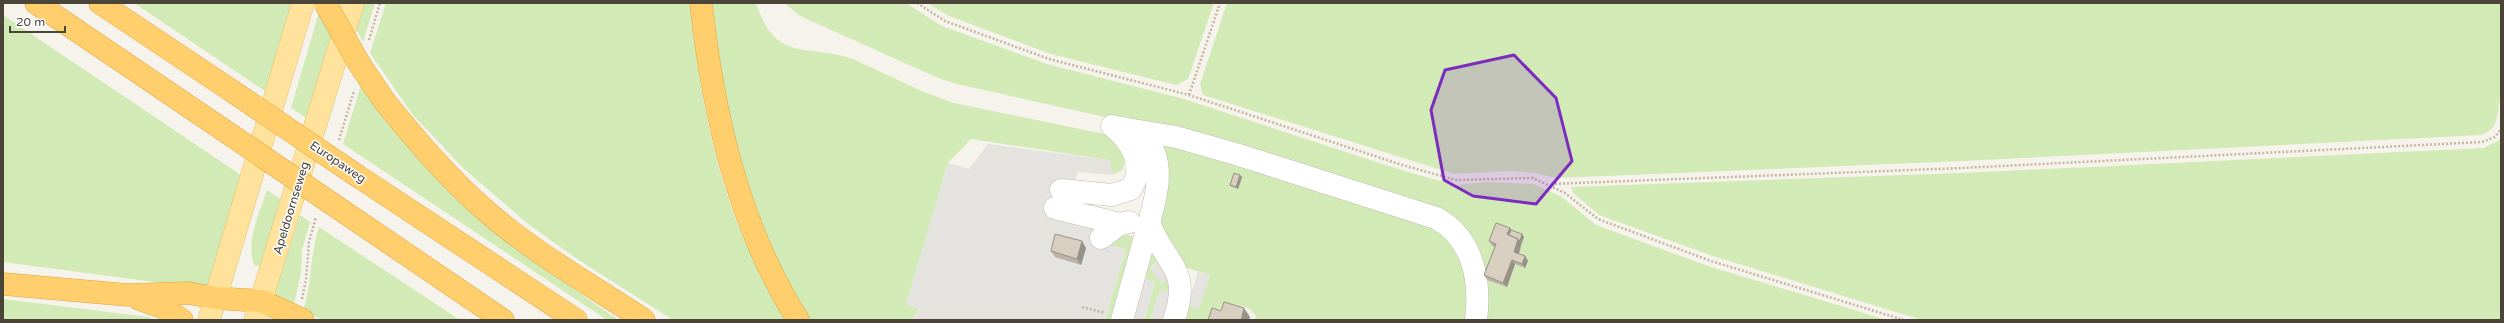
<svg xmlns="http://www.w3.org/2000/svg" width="2504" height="323" viewBox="0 0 2504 323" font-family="'Varela Round',sans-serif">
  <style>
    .green { fill: #d2eab5 }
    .parking { fill: #e5e3e0 }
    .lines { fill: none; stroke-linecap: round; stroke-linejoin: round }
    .minor-casing { stroke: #c2bbae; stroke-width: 23 }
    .major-casing { stroke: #e6c16a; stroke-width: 23 }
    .highway-casing { stroke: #e0a43c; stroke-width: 23 }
    .path { stroke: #c4b79f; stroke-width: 2.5; stroke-dasharray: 2 2; stroke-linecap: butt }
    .minor { stroke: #fff; stroke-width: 22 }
    .major { stroke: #ffe39c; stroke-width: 22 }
    .highway { stroke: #ffcf6e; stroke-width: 22 }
    .highway-bridge-casing { stroke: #e0a43c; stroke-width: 23; stroke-linecap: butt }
    .highway-bridge { stroke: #ffcf6e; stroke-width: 22 }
    .wall { fill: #bab2a6 }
    .shaded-wall { fill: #979187 }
    .building { fill: #d8cfc1; stroke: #979187 }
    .marked { fill: #7b2cbf; fill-opacity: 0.2; stroke: #7b2cbf; stroke-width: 3; stroke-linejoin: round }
    .labels { text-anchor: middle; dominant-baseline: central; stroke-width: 3; stroke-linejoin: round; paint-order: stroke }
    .street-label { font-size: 12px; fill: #4b4439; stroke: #fff }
  </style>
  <rect width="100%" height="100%" fill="#f6f3ec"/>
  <path class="green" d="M 134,3 L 292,3 L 265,91 Z
    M 363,3 L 375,3 L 363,42 L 356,29 Z
    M 386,3 L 691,3 C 697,79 711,154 738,225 C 751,258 768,289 785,320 L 673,320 L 577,259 L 527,223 L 462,167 L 413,115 L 370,53 Z
    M 712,3 L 756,3 C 776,64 806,43 853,59 L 924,92 L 954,103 L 1109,135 L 1126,158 L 1122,170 L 1113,175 L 1109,160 L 971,139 L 948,163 L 906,305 L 920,308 L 911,320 L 811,320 C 749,226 723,114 712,3 Z
    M 784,3 L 906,3 L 942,26 L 1047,64 L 1184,99 L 1401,170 L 1455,185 L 1487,182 L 1534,184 L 1562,197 L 1596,225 L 1708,266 L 1887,320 L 1480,320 L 1476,257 L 1477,244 L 1464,228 L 1163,130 L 957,84 L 936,77 L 800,16 Z
    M 927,3 L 1214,3 L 1188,79 L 1176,85 L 1051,54 L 949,16 Z
    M 1227,3 L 2501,3 C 2501,31 2504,101 2495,124 C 2492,130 2487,132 2481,135 L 1962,161 L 1557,178 L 1534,173 L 1510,171 L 1454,174 L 1203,95 L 1200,84 Z
    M 319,12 L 332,39 L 308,119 L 291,108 Z
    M 3,15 L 241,175 L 207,289 L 3,262 Z
    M 361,85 L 520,251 L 618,320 L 607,320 L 343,144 Z
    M 2501,139 L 2501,320 L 1922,320 L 1713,256 L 1599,215 L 1573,193 L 1571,187 L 1962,173 L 2484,148 Z
    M 1162,144 L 1417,215 L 1463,250 L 1470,320 L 1255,320 L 1256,316 C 1247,302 1227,304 1215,312 L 1212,320 L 1183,320 L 1188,305 L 1199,308 L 1210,275 L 1184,267 L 1161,233 Z
    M 267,190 L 284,202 L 262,266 L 255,266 C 244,244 260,212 267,190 Z
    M 300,215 L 310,222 L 302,250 L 301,273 L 294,305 L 274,296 Z
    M 319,227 L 460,320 L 323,320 L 303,311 C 312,283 310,254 319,227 Z
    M 1129,235 L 1135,238 L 1114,320 L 1105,320 L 1126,249 L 1112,246 L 1110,242 L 1114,237 Z
    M 1150,247 L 1161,260 L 1150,267 L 1161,284 L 1172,276 L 1173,294 L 1160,290 L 1150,320 L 1144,320 L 1155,282 L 1142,278 Z
    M 3,299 L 149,317 L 157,320 L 3,320 Z"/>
  <path class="parking" d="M 988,144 L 1109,160 L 1113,175 L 1078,172 L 1064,221 L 1093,229 L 1112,246 L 1126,249 L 1105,320 L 911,320 L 920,309 L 906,305 L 948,163 L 969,169 Z
    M 1161,260 L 1172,276 L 1161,284 L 1149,267 Z
    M 1198,272 L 1210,275 L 1199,309 L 1188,305 Z
    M 1142,278 L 1155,282 L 1144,320 L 1130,320 Z
    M 1160,289 L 1173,294 L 1164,320 L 1150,320 Z"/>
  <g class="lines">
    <g class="minor-casing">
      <path id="minor" d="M 1112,126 C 1122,128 1135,129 1143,136 C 1172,163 1151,213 1143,244 C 1136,269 1129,295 1122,320
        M 1133,130 L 1176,137 L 1239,155 L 1436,218 C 1473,238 1481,280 1476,320
        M 1061,190 L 1112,195 L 1131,189 C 1146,165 1132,142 1112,126
        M 1055,208 L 1120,224
        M 1149,222 C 1165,266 1192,267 1174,320
        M 1101,238 L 1120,224 L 1129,222"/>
    </g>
    <g class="major-casing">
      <path id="major" d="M 209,320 L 303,3
        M 255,320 L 353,3"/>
    </g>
    <g class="highway-casing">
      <path id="highway" d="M 36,3 L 222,129
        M 100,3 L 232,91
        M 701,3 C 713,113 738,225 798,320
        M 385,102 C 416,140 449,179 486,211 C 534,253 591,285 644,320
        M 359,177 L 576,320
        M 347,214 L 503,320
        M 3,284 L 128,295 L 189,293 L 215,298 L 262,301 L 303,320
        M 139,299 L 164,308 L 182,320"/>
    </g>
    <path class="path" d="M 917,3 L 945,21 L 1049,59 L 1189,95 L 1402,165 L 1456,180 L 1533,178 L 1565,193 L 1598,219 L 1711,261 L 1904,320
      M 369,40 L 380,3
      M 1189,95 L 1220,3
      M 339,140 L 354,91
      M 1551,184 L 1962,168 L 2482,142 L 2495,137 L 2501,129
      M 302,299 L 306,280 L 309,242 L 316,217
      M 1082,307 L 1105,313"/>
    <use href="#minor" class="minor"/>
    <use href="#major" class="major"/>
    <use href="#highway" class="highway"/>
    <g class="highway-bridge-casing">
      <path id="highway-bridge" d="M 325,3 L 360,65 L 385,102
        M 232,91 L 359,177
        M 222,129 L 347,214"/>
    </g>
    <use href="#highway-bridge" class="highway-bridge"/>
  </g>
  <path class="wall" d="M 1240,175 L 1242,177 L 1238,189 L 1232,187 L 1230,185 Z
    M 1510,228 L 1511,230 L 1522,234 L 1524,237 L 1519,254 L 1525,256 L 1528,261 L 1525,268 L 1515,264 L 1507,287 L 1487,280 L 1484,275 L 1495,247 L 1492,246 L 1489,241 Z
    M 1086,248 L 1081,265 L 1055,257 L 1051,251 Z"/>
  <path class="shaded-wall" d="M 1240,175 L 1242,177 L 1238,189 L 1236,187 Z
    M 1510,228 L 1513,233 L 1511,237 L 1507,234 Z
    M 1522,234 L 1524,237 L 1521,243 L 1518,257 L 1514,252 L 1518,239 Z
    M 1082,241 L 1086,248 L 1081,265 L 1077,259 Z
    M 1525,256 L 1528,261 L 1525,268 L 1522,264 Z
    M 1512,260 L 1515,264 L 1507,287 L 1503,283 Z
    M 1244,308 L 1250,317 L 1249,320 L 1241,320 Z"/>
  <path class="building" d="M 1234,173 L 1240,175 L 1236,187 L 1230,185 Z
    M 1496,223 L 1510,228 L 1507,234 L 1518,239 L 1514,252 L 1525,256 L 1522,264 L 1512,260 L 1503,283 L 1484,275 L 1496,244 L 1489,241 Z
    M 1511,230 L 1522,234 L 1520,241 L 1518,239 L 1509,235 Z
    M 1055,234 L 1082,241 L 1077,259 L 1051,251 Z
    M 1224,302 L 1244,308 L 1241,320 L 1208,320 L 1212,308 L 1221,311 Z"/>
  <path class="marked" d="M 1514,55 L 1556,98 L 1572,161 L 1536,204 L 1473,196 L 1444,180 L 1431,110 L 1445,70 Z"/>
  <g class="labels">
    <g class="street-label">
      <text transform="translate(338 162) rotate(34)">Europaweg</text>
      <text transform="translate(291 208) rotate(-73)">Apeldoornseweg</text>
    </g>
  </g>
  <rect width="2504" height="323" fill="none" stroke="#4b4439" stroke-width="8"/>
  <path d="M10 26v6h55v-6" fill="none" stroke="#4b4439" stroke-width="2"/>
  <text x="16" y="26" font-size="12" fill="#4b4439" stroke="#ffffff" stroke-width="3" paint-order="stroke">20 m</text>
</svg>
